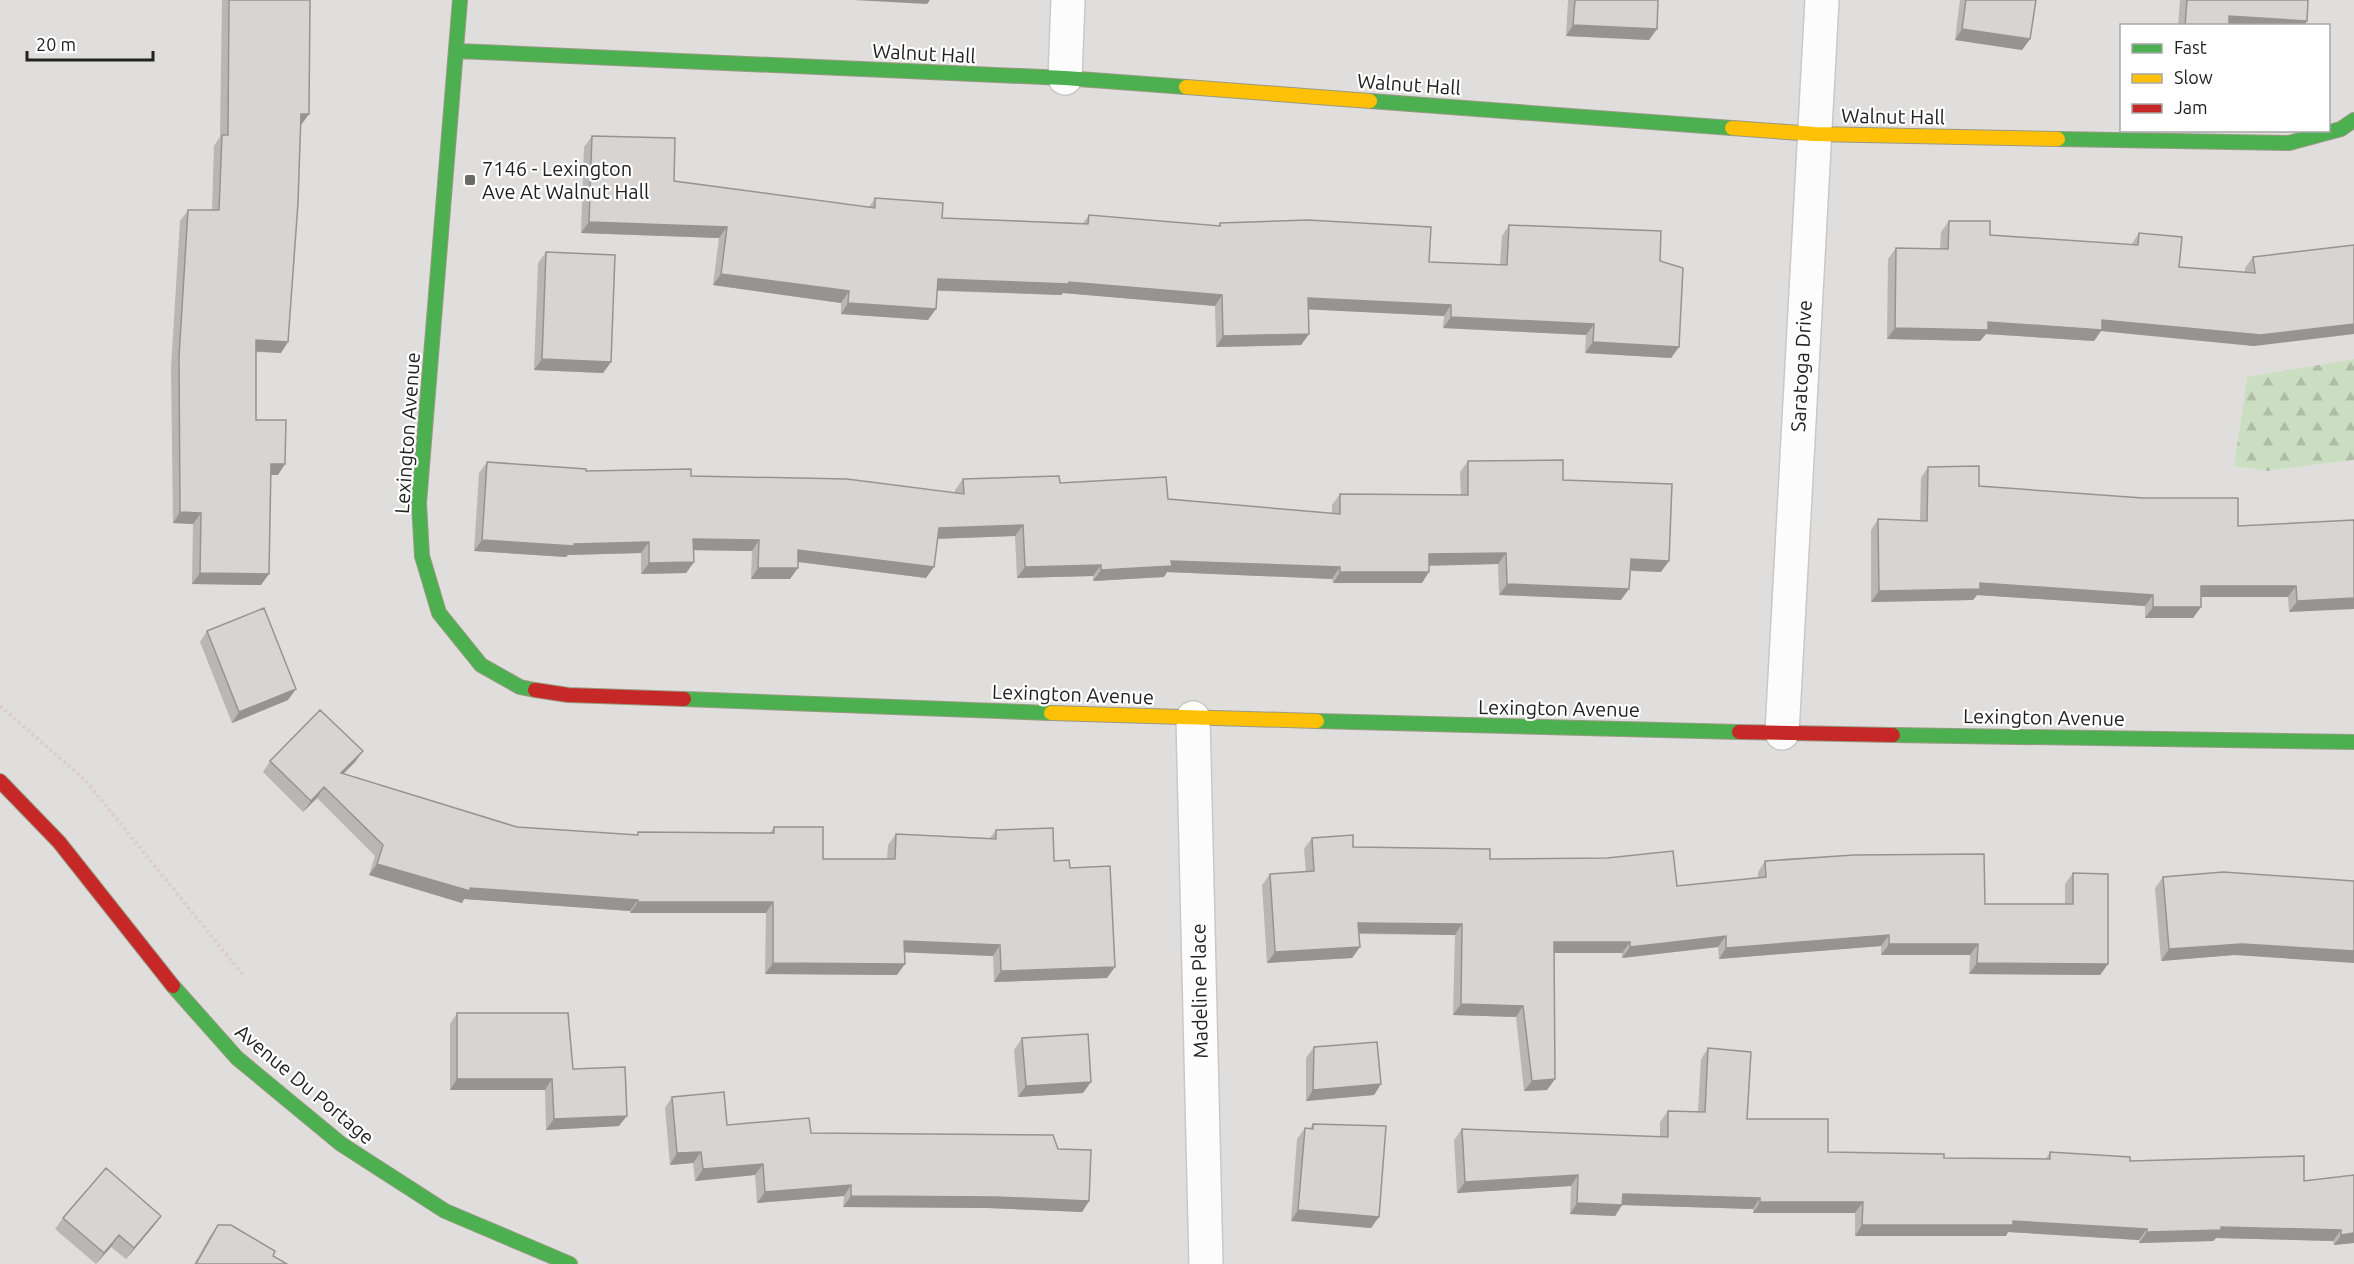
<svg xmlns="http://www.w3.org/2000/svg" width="2354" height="1264" viewBox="0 0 2354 1264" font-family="Ubuntu,sans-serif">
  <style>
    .residential { fill: #dfdedc; fill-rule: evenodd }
    .forest { fill: url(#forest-firs) }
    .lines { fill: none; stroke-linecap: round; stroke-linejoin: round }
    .street-casing { stroke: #c9c8c7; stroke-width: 36 }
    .fast-casing { stroke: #999a82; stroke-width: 16 }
    .slow-casing { stroke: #999a82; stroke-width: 16 }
    .jam-casing { stroke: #999a82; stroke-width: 16 }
    .path { stroke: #dccecd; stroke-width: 4; stroke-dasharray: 3 3; stroke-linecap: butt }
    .street { stroke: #fdfcfc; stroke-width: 33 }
    .fast { stroke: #4caf50; stroke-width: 14 }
    .slow { stroke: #ffc107; stroke-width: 14 }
    .jam { stroke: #c62828; stroke-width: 14 }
    .wall { fill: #b9b6b5 }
    .shaded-wall { fill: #969493 }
    .building { fill: #d7d4d2; stroke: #969493; stroke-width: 1.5 }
    .poi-dot { fill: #6a6968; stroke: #fff; stroke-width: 2 }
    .labels { text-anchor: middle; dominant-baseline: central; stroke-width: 4.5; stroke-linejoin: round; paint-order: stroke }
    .street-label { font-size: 20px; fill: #222; stroke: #fff }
    .poi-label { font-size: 20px; fill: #222; stroke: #fff; text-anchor: start }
  </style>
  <defs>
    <pattern id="forest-firs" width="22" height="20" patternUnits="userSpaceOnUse" patternTransform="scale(1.5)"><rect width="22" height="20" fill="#cbdec1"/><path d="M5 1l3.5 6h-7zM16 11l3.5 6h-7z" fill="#aebea6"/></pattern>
  </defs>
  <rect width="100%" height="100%" fill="#f0eeeb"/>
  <path class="residential" d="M 0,0 L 2354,0 L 2354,359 L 2247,377 L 2234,466 L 2267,471 L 2354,460 L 2354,1264 L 0,1264 ZM 2122,26 L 2328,26 L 2328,130 L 2122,130 Z"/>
  <path class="forest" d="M 2354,359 L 2354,460 L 2267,471 L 2234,466 L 2247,377 Z"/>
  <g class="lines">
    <g class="street-casing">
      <path id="street" d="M 1065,78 L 1068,0
        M 1193,718 L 1206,1264
        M 1782,733 L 1822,0"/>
    </g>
    <g class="fast-casing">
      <path id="fast" d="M 460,0 L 419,503 L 422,556 L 439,613 L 481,665 L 520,687 L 535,690
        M 457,51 L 1065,78 L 1186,87
        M 1370,101 L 1732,128
        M 2058,139 L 2289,143 L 2341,129 L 2354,120
        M 684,699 L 1051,713
        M 1317,721 L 1739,732
        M 1893,735 L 2354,742
        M 173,986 L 237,1058 L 341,1144 L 445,1211 L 570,1264"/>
    </g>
    <g class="slow-casing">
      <path id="slow" d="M 1186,87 L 1370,101
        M 1732,128 L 1814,134 L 2058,139
        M 1051,713 L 1317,721"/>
    </g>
    <g class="jam-casing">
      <path id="jam" d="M 535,690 L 568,695 L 684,699
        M 1739,732 L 1893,735
        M 0,781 L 59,842 L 173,986"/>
    </g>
    <path class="path" d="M 0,706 L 85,780 L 244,976"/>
    <use href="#street" class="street"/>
    <use href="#fast" class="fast"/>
    <use href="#slow" class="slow"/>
    <use href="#jam" class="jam"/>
  </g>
  <path class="wall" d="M 222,0 L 310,0 L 309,114 L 301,125 L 300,125 L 281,353 L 256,352 L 256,420 L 285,464 L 278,475 L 271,475 L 261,585 L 192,584 L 193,524 L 173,523 L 171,368 L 180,221 L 188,210 L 212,210 L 214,146 L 220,137 Z
    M 1568,0 L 1658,0 L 1657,29 L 1649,40 L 1566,36 Z
    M 1960,0 L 2036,0 L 2030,39 L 2022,50 L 1955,40 Z
    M 2180,0 L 2308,0 L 2304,26 L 2178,26 Z
    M 592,136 L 674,181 L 869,207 L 875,198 L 942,218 L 1083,223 L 1089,215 L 1218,226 L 1220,223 L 1429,262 L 1500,265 L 1502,236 L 1509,225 L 1660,261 L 1679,347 L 1671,358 L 1585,353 L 1586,335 L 1443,328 L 1444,316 L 1308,309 L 1309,334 L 1301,345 L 1216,347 L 1215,306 L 1063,293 L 1061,295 L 937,291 L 928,320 L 841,314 L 841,303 L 713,285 L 719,238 L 581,233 L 584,147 Z
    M 1949,221 L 1990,235 L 2131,245 L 2139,233 L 2179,267 L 2245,273 L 2245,268 L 2253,257 L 2354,245 L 2254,346 L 2101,331 L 2094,341 L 1986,334 L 1980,341 L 1887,339 L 1888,259 L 1896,248 L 1940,248 L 1941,232 Z
    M 546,252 L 611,362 L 603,373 L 534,370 L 538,263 Z
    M 1468,461 L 1563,480 L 1661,572 L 1630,571 L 1621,600 L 1499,595 L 1498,564 L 1429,565 L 1422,583 L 1333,583 L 1332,579 L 1167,572 L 1164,577 L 1093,581 L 1093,576 L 1017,578 L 1015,536 L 938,539 L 926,578 L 798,562 L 790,579 L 751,579 L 752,551 L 693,550 L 694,562 L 686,573 L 641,574 L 641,553 L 568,555 L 566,557 L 474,551 L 479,473 L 487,462 L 586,471 L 691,476 L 955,493 L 955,490 L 963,479 L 1060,483 L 1168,499 L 1332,513 L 1332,505 L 1340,494 L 1461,495 L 1460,472 Z
    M 1928,467 L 1979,486 L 2238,526 L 2354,520 L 2289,612 L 2288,597 L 2201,597 L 2193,618 L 2145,618 L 2145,606 L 1977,595 L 1973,600 L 1871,602 L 1871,530 L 1878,519 L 1920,521 L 1921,478 Z
    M 207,631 L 288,700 L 232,723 L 200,642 Z
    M 363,751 L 355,762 L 343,774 L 517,827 L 637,835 L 638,832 L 770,833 L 774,827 L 823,859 L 887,859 L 888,845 L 896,834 L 990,838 L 996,830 L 1054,861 L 1070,868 L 1107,978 L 994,982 L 993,956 L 904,952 L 897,975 L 765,974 L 766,913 L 630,913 L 630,911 L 464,899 L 462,903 L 369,875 L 375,856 L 317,798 L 303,812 L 263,772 L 270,761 Z
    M 1312,838 L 1353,847 L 1490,859 L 1677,886 L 1758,878 L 1758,872 L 1765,861 L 1985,904 L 2065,904 L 2065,884 L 2073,873 L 2108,964 L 2100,975 L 1969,974 L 1970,955 L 1881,955 L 1881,946 L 1719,959 L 1718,947 L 1622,958 L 1622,953 L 1554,953 L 1555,1079 L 1547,1090 L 1524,1091 L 1516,1017 L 1453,1015 L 1455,935 L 1359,934 L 1360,947 L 1352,958 L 1267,963 L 1262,885 L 1270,874 L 1306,872 L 1304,849 Z
    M 2163,877 L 2234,955 L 2161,961 L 2155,888 Z
    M 457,1013 L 573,1069 L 619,1126 L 546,1130 L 545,1090 L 450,1090 L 450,1024 Z
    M 1022,1038 L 1083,1093 L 1018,1097 L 1014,1050 Z
    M 1314,1047 L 1381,1084 L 1374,1095 L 1306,1101 L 1306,1058 Z
    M 1708,1048 L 1747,1119 L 1828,1152 L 1944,1158 L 2046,1159 L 2050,1152 L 2130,1161 L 2304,1181 L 2354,1175 L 2354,1243 L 2334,1245 L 2333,1241 L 2216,1238 L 2213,1241 L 2139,1243 L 2139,1240 L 2008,1232 L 2006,1236 L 1855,1236 L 1855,1213 L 1753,1213 L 1753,1209 L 1622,1205 L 1615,1216 L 1570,1214 L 1571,1186 L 1457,1193 L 1454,1140 L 1462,1129 L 1660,1137 L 1660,1122 L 1668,1111 L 1698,1112 L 1701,1059 Z
    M 672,1097 L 727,1125 L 811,1133 L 1058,1149 L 1089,1201 L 1082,1212 L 988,1208 L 843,1207 L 844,1196 L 757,1203 L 755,1175 L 695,1181 L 693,1163 L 670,1165 L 665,1108 Z
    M 1313,1124 L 1371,1228 L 1291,1221 L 1297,1139 L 1305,1128 L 1310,1128 Z
    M 161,1216 L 153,1227 L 126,1259 L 111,1247 L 96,1264 L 55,1229 L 63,1218 Z
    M 218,1225 L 273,1256 L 287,1264 L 194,1264 L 210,1236 Z"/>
  <path class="shaded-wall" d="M 854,0 L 930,0 L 927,4 Z
    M 2229,16 L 2307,21 L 2304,26 L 2223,26 Z
    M 1573,25 L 1657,29 L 1649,40 L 1566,36 Z
    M 1962,29 L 2030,39 L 2022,50 L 1955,40 Z
    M 301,114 L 309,114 L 301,125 L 293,125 Z
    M 589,222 L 727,227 L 719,238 L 581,233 Z
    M 721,274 L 849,291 L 841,303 L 713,285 Z
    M 938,279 L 1069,282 L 1222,295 L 1215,306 L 1063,293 L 1061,295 L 930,290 Z
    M 1308,298 L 1451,305 L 1444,316 L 1300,309 Z
    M 848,303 L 936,309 L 928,320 L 841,314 Z
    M 1451,317 L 1594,324 L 1586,335 L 1443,328 Z
    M 2102,320 L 2354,324 L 2354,334 L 2254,346 L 2101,331 L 2094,341 L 1986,334 L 1980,341 L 1887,339 L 1895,328 L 1988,322 Z
    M 1309,334 L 1301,345 L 1216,347 L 1223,336 Z
    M 256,340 L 288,342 L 281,353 L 248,351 Z
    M 1593,342 L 1679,347 L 1671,358 L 1585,353 Z
    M 542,359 L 611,362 L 603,373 L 534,370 Z
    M 271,464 L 285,464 L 278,475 L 263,475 Z
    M 180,512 L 201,513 L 193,524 L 173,523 Z
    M 1023,525 L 1015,536 L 931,539 L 939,528 Z
    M 693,539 L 759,540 L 752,551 L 685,550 Z
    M 482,540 L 574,544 L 649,542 L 641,553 L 568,555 L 566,557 L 474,551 Z
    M 798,550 L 934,567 L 926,578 L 791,561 Z
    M 1506,553 L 1498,564 L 1421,566 L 1429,554 Z
    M 1631,559 L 1669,561 L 1661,572 L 1623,570 Z
    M 1171,561 L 1340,567 L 1332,579 L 1167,572 L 1164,577 L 1093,581 L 1101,570 Z
    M 694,562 L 686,573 L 641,574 L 649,563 Z
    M 1101,565 L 1093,576 L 1017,578 L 1025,567 Z
    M 758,568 L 798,568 L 790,579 L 751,579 Z
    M 1340,572 L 1429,572 L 1422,583 L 1333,583 Z
    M 200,573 L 269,574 L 261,585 L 192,584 Z
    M 1980,583 L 2153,595 L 2145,606 L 1977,595 L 1973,600 L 1871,602 L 1879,591 Z
    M 1507,584 L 1629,589 L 1621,600 L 1499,595 Z
    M 2201,586 L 2296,586 L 2288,597 L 2193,597 Z
    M 2354,598 L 2354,609 L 2289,612 L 2297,601 Z
    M 2153,607 L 2201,607 L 2193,618 L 2145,618 Z
    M 296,689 L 288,700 L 232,723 L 239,712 Z
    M 363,751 L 355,762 L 333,784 L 341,773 Z
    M 324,787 L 317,798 L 303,812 L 311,801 Z
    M 377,864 L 470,888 L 638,900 L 630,911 L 464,899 L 462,903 L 369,875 Z
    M 638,902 L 773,902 L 766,913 L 630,913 Z
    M 1358,923 L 1462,924 L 1455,935 L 1351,933 Z
    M 1889,935 L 1881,946 L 1719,959 L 1726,948 Z
    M 1726,936 L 1718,947 L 1622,958 L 1630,947 Z
    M 904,941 L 1000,945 L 993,956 L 896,952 Z
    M 1554,942 L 1630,942 L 1622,953 L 1547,953 Z
    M 1889,944 L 1978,944 L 1970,955 L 1881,955 Z
    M 2242,944 L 2354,951 L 2354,963 L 2234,955 L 2161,961 L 2169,949 Z
    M 1360,947 L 1352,958 L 1267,963 L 1275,952 Z
    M 773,963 L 905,964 L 897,975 L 765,974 Z
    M 1977,963 L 2108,964 L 2100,975 L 1969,974 Z
    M 1115,967 L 1107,978 L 994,982 L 1001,971 Z
    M 1461,1004 L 1523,1006 L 1516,1017 L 1453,1015 Z
    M 457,1079 L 552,1079 L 545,1090 L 450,1090 Z
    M 1555,1079 L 1547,1090 L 1524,1091 L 1532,1081 Z
    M 1091,1082 L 1083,1093 L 1018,1097 L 1026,1086 Z
    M 1381,1084 L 1374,1095 L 1306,1101 L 1313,1090 Z
    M 627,1116 L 619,1126 L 546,1130 L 554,1119 Z
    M 701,1152 L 693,1163 L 670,1165 L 677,1153 Z
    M 763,1164 L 755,1175 L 695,1181 L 703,1169 Z
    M 1578,1175 L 1571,1186 L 1457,1193 L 1465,1182 Z
    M 851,1185 L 844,1196 L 757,1203 L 765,1192 Z
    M 1623,1194 L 1760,1198 L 1753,1209 L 1622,1205 L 1615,1216 L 1570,1214 L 1577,1203 Z
    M 851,1196 L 996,1197 L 1089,1201 L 1082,1212 L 988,1208 L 843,1207 Z
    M 1760,1202 L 1863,1202 L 1855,1213 L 1753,1213 Z
    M 1298,1210 L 1379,1217 L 1371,1228 L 1291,1221 Z
    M 161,1216 L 153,1227 L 126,1259 L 134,1248 Z
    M 2013,1221 L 2147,1229 L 2139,1240 L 2008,1232 L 2006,1236 L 1855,1236 L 1862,1225 Z
    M 2221,1227 L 2341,1230 L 2333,1241 L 2216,1238 L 2213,1241 L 2139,1243 L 2147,1232 Z
    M 2354,1233 L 2354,1243 L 2334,1245 L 2341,1235 Z
    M 119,1235 L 111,1247 L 96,1264 L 104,1253 Z"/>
  <path class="building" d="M 229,0 L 310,0 L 309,114 L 301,114 L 298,203 L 288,342 L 256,340 L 256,420 L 286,420 L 285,464 L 271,464 L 269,574 L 200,573 L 201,513 L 180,512 L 179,357 L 188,210 L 219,210 L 222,135 L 228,135 Z
    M 1575,0 L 1658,0 L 1657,29 L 1573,25 Z
    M 1966,0 L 2036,0 L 2030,39 L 1962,29 Z
    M 2187,0 L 2308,0 L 2307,21 L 2229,16 L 2229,26 L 2185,26 Z
    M 592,136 L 675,138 L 674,181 L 875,208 L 875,198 L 943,203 L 942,218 L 1088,224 L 1089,215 L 1220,226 L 1220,223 L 1308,220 L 1431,227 L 1429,262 L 1507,265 L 1509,225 L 1661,231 L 1660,261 L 1683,268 L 1679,347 L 1593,342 L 1594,324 L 1451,317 L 1451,305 L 1308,298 L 1309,334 L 1223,336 L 1222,295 L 1069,282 L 1069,284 L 938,279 L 936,309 L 848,303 L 849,291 L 721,274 L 727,227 L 589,222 Z
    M 1949,221 L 1990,221 L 1990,235 L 2138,245 L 2139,233 L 2182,237 L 2179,267 L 2255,273 L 2253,257 L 2354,245 L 2354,324 L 2261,335 L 2102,320 L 2102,330 L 1988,322 L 1988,330 L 1895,328 L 1896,248 L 1948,249 Z
    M 546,252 L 615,255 L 611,362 L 542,359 Z
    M 1563,460 L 1563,480 L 1672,484 L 1669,561 L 1631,559 L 1629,589 L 1507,584 L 1506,553 L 1429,554 L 1429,572 L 1340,572 L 1340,567 L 1171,561 L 1172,566 L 1101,570 L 1101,565 L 1025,567 L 1023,525 L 939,528 L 934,567 L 798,550 L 798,568 L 758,568 L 759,540 L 693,539 L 694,562 L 649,563 L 649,542 L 574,544 L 574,546 L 482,540 L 487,462 L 586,469 L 586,471 L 691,469 L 691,476 L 847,479 L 964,494 L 963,479 L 1059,476 L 1060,483 L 1166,477 L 1168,499 L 1340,514 L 1340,494 L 1468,495 L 1468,461 Z
    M 1979,466 L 1979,486 L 2143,498 L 2238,498 L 2238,526 L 2354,520 L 2354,598 L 2297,601 L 2296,586 L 2201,586 L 2201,607 L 2153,607 L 2153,595 L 1980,583 L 1980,589 L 1879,591 L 1878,519 L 1927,521 L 1928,467 Z
    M 264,608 L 296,689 L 239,712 L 207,631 Z
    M 320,710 L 363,751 L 341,773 L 517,827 L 638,835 L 638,832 L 774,833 L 774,827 L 823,827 L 823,859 L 895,859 L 896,834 L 996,839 L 996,830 L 1053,828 L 1054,861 L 1069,860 L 1070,868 L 1110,866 L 1115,967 L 1001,971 L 1000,945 L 904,941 L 905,964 L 773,963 L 773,902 L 638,902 L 638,900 L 470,888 L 470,891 L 377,864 L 383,845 L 324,787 L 311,801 L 270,761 Z
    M 1353,835 L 1353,847 L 1490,849 L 1490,859 L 1607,858 L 1673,851 L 1677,886 L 1766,877 L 1765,861 L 1854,855 L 1984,854 L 1985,904 L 2073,904 L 2073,873 L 2108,874 L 2108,964 L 1977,963 L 1978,944 L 1889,944 L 1889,935 L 1726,948 L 1726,936 L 1630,947 L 1630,942 L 1554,942 L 1555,1079 L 1532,1081 L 1523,1006 L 1461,1004 L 1462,924 L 1358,923 L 1360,947 L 1275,952 L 1270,874 L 1314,871 L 1312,838 Z
    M 2223,872 L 2354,881 L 2354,951 L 2242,944 L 2169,949 L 2163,877 Z
    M 457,1013 L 568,1013 L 573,1069 L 625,1067 L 627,1116 L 554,1119 L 552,1079 L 457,1079 Z
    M 1088,1034 L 1091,1082 L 1026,1086 L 1022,1038 Z
    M 1377,1042 L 1381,1084 L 1313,1090 L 1314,1047 Z
    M 1708,1048 L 1751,1052 L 1747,1119 L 1828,1119 L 1828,1152 L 1944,1154 L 1944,1158 L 2050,1159 L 2050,1152 L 2130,1157 L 2130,1161 L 2304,1156 L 2304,1181 L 2354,1175 L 2354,1233 L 2341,1235 L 2341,1230 L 2221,1227 L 2221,1230 L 2147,1232 L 2147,1229 L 2013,1221 L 2013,1225 L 1862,1225 L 1863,1202 L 1760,1202 L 1760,1198 L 1623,1194 L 1622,1205 L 1577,1203 L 1578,1175 L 1465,1182 L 1462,1129 L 1668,1137 L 1668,1111 L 1705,1112 Z
    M 724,1092 L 727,1125 L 809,1118 L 811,1133 L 1053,1135 L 1058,1149 L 1091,1150 L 1089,1201 L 996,1197 L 851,1196 L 851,1185 L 765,1192 L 763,1164 L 703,1169 L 701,1152 L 677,1153 L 672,1097 Z
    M 1313,1124 L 1386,1126 L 1379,1217 L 1298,1210 L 1305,1128 L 1313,1129 Z
    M 106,1168 L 161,1216 L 134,1248 L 119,1235 L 104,1253 L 63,1218 Z
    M 218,1225 L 231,1225 L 275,1251 L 273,1256 L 287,1264 L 196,1264 Z"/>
  <rect class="poi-dot" x="464" y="174" width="12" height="12" rx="3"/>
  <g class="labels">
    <g class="street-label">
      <text transform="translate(924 53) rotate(3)">Walnut Hall</text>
      <text transform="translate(1409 84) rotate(4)">Walnut Hall</text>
      <text transform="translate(1893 116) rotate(1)">Walnut Hall</text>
      <text transform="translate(1801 366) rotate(-87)">Saratoga Drive</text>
      <text transform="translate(407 433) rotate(-86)">Lexington Avenue</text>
      <text transform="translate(1073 694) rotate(2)">Lexington Avenue</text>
      <text transform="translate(1559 708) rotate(1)">Lexington Avenue</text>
      <text transform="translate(2044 717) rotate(1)">Lexington Avenue</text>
      <text transform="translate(1199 991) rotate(-91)">Madeline Place</text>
      <text transform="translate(305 1084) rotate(40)">Avenue Du Portage</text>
    </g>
    <g class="poi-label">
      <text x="482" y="168">7146 - Lexington<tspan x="482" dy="23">Ave At Walnut Hall</tspan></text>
    </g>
  </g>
  <rect x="2120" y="24" width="210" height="108" fill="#ffffff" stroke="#a7a7a7" stroke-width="1.5"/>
  <rect x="2132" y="44" width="30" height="9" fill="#4caf50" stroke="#a7a7a7" stroke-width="1.5"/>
  <text x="2174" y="54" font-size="18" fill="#222222">Fast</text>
  <rect x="2132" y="74" width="30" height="9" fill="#ffc107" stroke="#a7a7a7" stroke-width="1.5"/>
  <text x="2174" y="84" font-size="18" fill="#222222">Slow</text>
  <rect x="2132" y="104" width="30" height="9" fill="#c62828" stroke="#a7a7a7" stroke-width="1.5"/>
  <text x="2174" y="114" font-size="18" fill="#222222">Jam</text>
  <path d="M27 51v9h126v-9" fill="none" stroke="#222222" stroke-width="3"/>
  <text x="36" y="51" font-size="18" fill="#222222" stroke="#ffffff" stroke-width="4.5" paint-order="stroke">20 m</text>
</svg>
